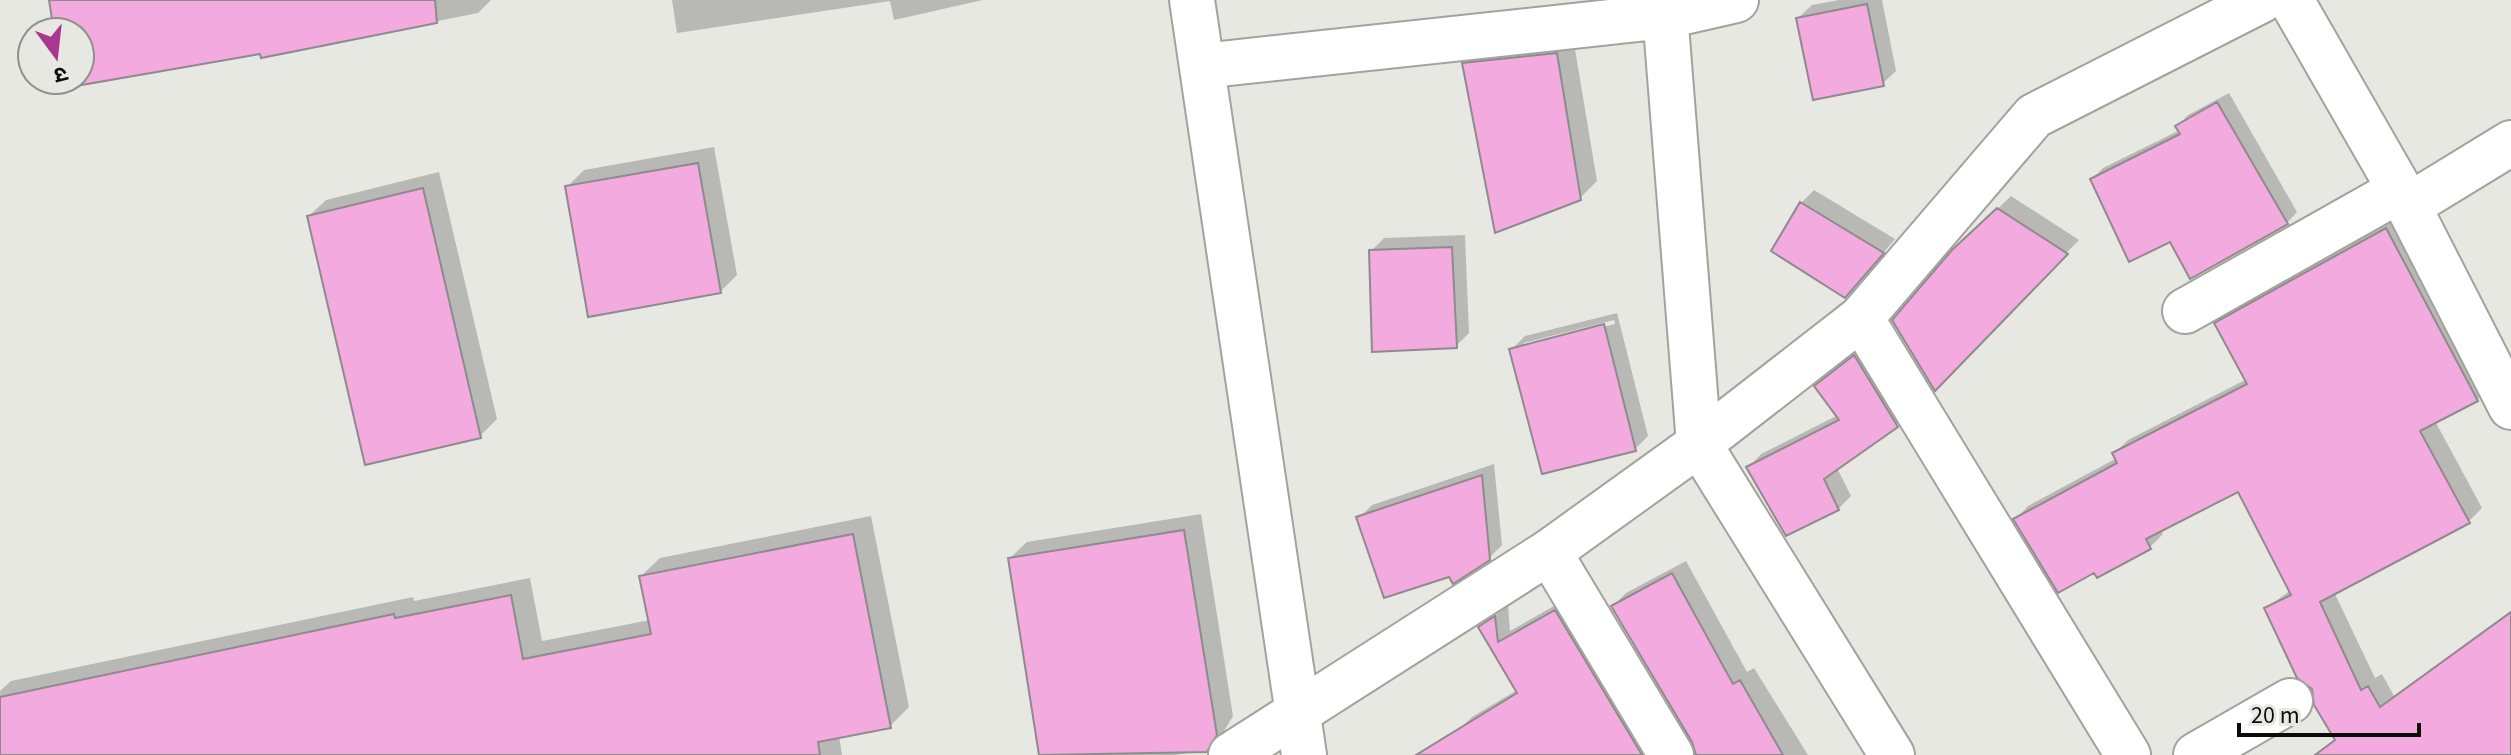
<svg xmlns="http://www.w3.org/2000/svg" width="2511" height="755" viewBox="0 0 2511 755" font-family="'Source Sans 3','Noto Sans Devanagari',sans-serif">
  <style>
    .shadow { fill: #0003; fill-rule: evenodd }
    .building { fill: #f3aade; stroke: #8f8a8d; stroke-width: 2 }
    .lines { fill: none; stroke-linecap: round; stroke-linejoin: round }
    .minor-casing { stroke: #a3a39e; stroke-width: 48 }
    .tertiary-casing { stroke: #a3a39e; stroke-width: 48 }
    .minor { stroke: #fff; stroke-width: 44 }
    .tertiary { stroke: #fff; stroke-width: 44 }
  </style>
  <rect width="100%" height="100%" fill="#e7e8e2"/>
  <path class="shadow" d="M 51,0 L 491,0 L 478,13 L 262,56 L 261,51 L 65,86 L 64,80 L 80,80 L 80,32 L 56,32 Z
    M 672,0 L 983,0 L 894,20 L 890,1 L 677,33 Z
    M 1839,0 L 1882,0 L 1896,71 L 1882,84 L 1798,18 L 1812,5 Z
    M 1573,37 L 1597,181 L 1580,198 L 1464,64 L 1481,47 Z
    M 2229,93 L 2297,212 L 2287,223 L 2171,239 L 2092,179 L 2103,168 L 2180,130 L 2177,126 L 2188,115 Z
    M 714,147 L 737,275 L 720,292 L 567,187 L 584,170 Z
    M 439,172 L 497,419 L 480,436 L 309,216 L 326,200 Z
    M 1814,190 L 1895,239 L 1858,283 L 1801,203 Z
    M 2011,196 L 2079,240 L 1935,388 L 1954,251 Z
    M 2400,216 L 2490,387 L 2477,400 L 2435,421 L 2482,508 L 2469,521 L 2334,592 L 2375,678 L 2382,674 L 2394,696 L 2511,611 L 2511,755 L 2345,755 L 2313,687 L 2266,608 L 2291,590 L 2239,490 L 2160,529 L 2163,534 L 2150,547 L 2016,519 L 2028,506 L 2117,458 L 2115,453 L 2128,440 L 2247,379 L 2217,324 L 2230,311 Z
    M 1465,235 L 1469,333 L 1456,346 L 1371,251 L 1384,238 Z
    M 1617,313 L 1648,436 L 1635,449 L 1512,349 L 1525,336 ZM 1614,320 L 1615,324 L 1524,347 L 1524,343 Z
    M 1868,344 L 1910,413 L 1837,468 L 1851,496 L 1838,509 L 1749,467 L 1761,454 L 1838,415 L 1817,386 Z
    M 1494,464 L 1502,545 L 1489,558 L 1450,574 L 1359,518 L 1372,505 Z
    M 1201,514 L 1233,716 L 1223,733 L 1206,750 L 1175,755 L 1041,755 L 1010,558 L 1027,542 Z
    M 871,516 L 909,707 L 890,726 L 839,736 L 842,755 L 4,755 L 0,691 L 11,681 L 413,597 L 414,601 L 530,578 L 542,641 L 650,620 L 641,576 L 660,558 Z
    M 1686,561 L 1747,672 L 1754,668 L 1808,755 L 1698,755 L 1695,742 L 1613,606 L 1626,593 Z
    M 1568,598 L 1663,755 L 1474,755 L 1459,730 L 1472,717 L 1517,690 L 1481,627 L 1508,605 L 1510,631 Z"/>
  <path class="building" d="M 49,0 L 435,0 L 437,23 L 261,58 L 260,54 L 64,88 L 62,80 L 80,80 L 80,32 L 54,32 Z
    M 1867,4 L 1884,86 L 1813,100 L 1796,18 Z
    M 1557,53 L 1581,200 L 1495,233 L 1462,63 Z
    M 2217,102 L 2288,224 L 2190,279 L 2170,242 L 2129,262 L 2090,179 L 2180,134 L 2175,126 Z
    M 698,163 L 721,293 L 588,317 L 565,186 Z
    M 423,188 L 481,438 L 365,465 L 307,216 Z
    M 1800,202 L 1884,253 L 1845,298 L 1771,251 Z
    M 1997,208 L 2068,254 L 1935,391 L 1892,320 L 1952,250 Z
    M 2386,228 L 2478,401 L 2420,431 L 2470,523 L 2320,602 L 2361,690 L 2368,686 L 2380,707 L 2511,612 L 2511,755 L 2315,755 L 2335,740 L 2314,705 L 2312,689 L 2297,678 L 2264,608 L 2291,595 L 2238,492 L 2146,539 L 2151,549 L 2097,578 L 2094,573 L 2058,593 L 2013,519 L 2117,463 L 2112,453 L 2247,384 L 2214,323 Z
    M 1452,247 L 1457,348 L 1372,352 L 1369,250 Z
    M 1604,324 L 1636,451 L 1542,474 L 1509,349 Z
    M 1854,355 L 1898,427 L 1824,479 L 1839,510 L 1786,536 L 1746,467 L 1839,420 L 1814,386 Z
    M 1482,475 L 1490,560 L 1453,584 L 1449,577 L 1384,598 L 1356,517 Z
    M 1184,530 L 1217,735 L 1207,752 L 1039,755 L 1008,558 Z
    M 853,534 L 891,728 L 818,742 L 820,755 L 0,755 L 0,697 L 394,614 L 395,618 L 511,595 L 523,659 L 651,634 L 639,576 Z
    M 1672,573 L 1733,684 L 1740,680 L 1783,755 L 1696,755 L 1692,742 L 1611,606 Z
    M 1555,610 L 1642,755 L 1416,755 L 1517,693 L 1478,627 L 1495,616 L 1498,642 Z"/>
  <g class="lines">
    <g class="minor-casing">
      <path id="minor" d="M 1192,0 L 1304,755
        M 1664,0 L 1699,444 L 1892,755
        M 2291,0 L 2400,190 L 2511,407
        M 1202,66 L 1666,16 L 1736,0
        M 2408,206 L 2511,143
        M 2185,311 L 2400,190
        M 1861,318 L 2128,755
        M 1549,552 L 1671,755
        M 2196,755 L 2290,701"/>
    </g>
    <g class="tertiary-casing">
      <path id="tertiary" d="M 1231,755 L 1549,552 L 1699,444 L 1861,318 L 2034,116 L 2262,0"/>
    </g>
    <use href="#minor" class="minor"/>
    <use href="#tertiary" class="tertiary"/>
  </g>
  <g transform="translate(56 56) rotate(165)"><circle r="38" fill="#e7e8e2" stroke="#8f908c" stroke-width="2"/>
  <path d="M0-6L14 30L0 20L-14 30Z" fill="#a93690"/>
  <text y="-12" font-size="22" font-weight="bold" text-anchor="middle" fill="#0b0b0a">उ</text>
  </g>
  <path d="M2239 723v12h180v-12" fill="none" stroke="#0b0b0a" stroke-width="4"/>
  <text x="2251" y="723" font-size="24" fill="#0b0b0a" stroke="#e7e8e2" stroke-width="6" paint-order="stroke">20 m</text>
</svg>
